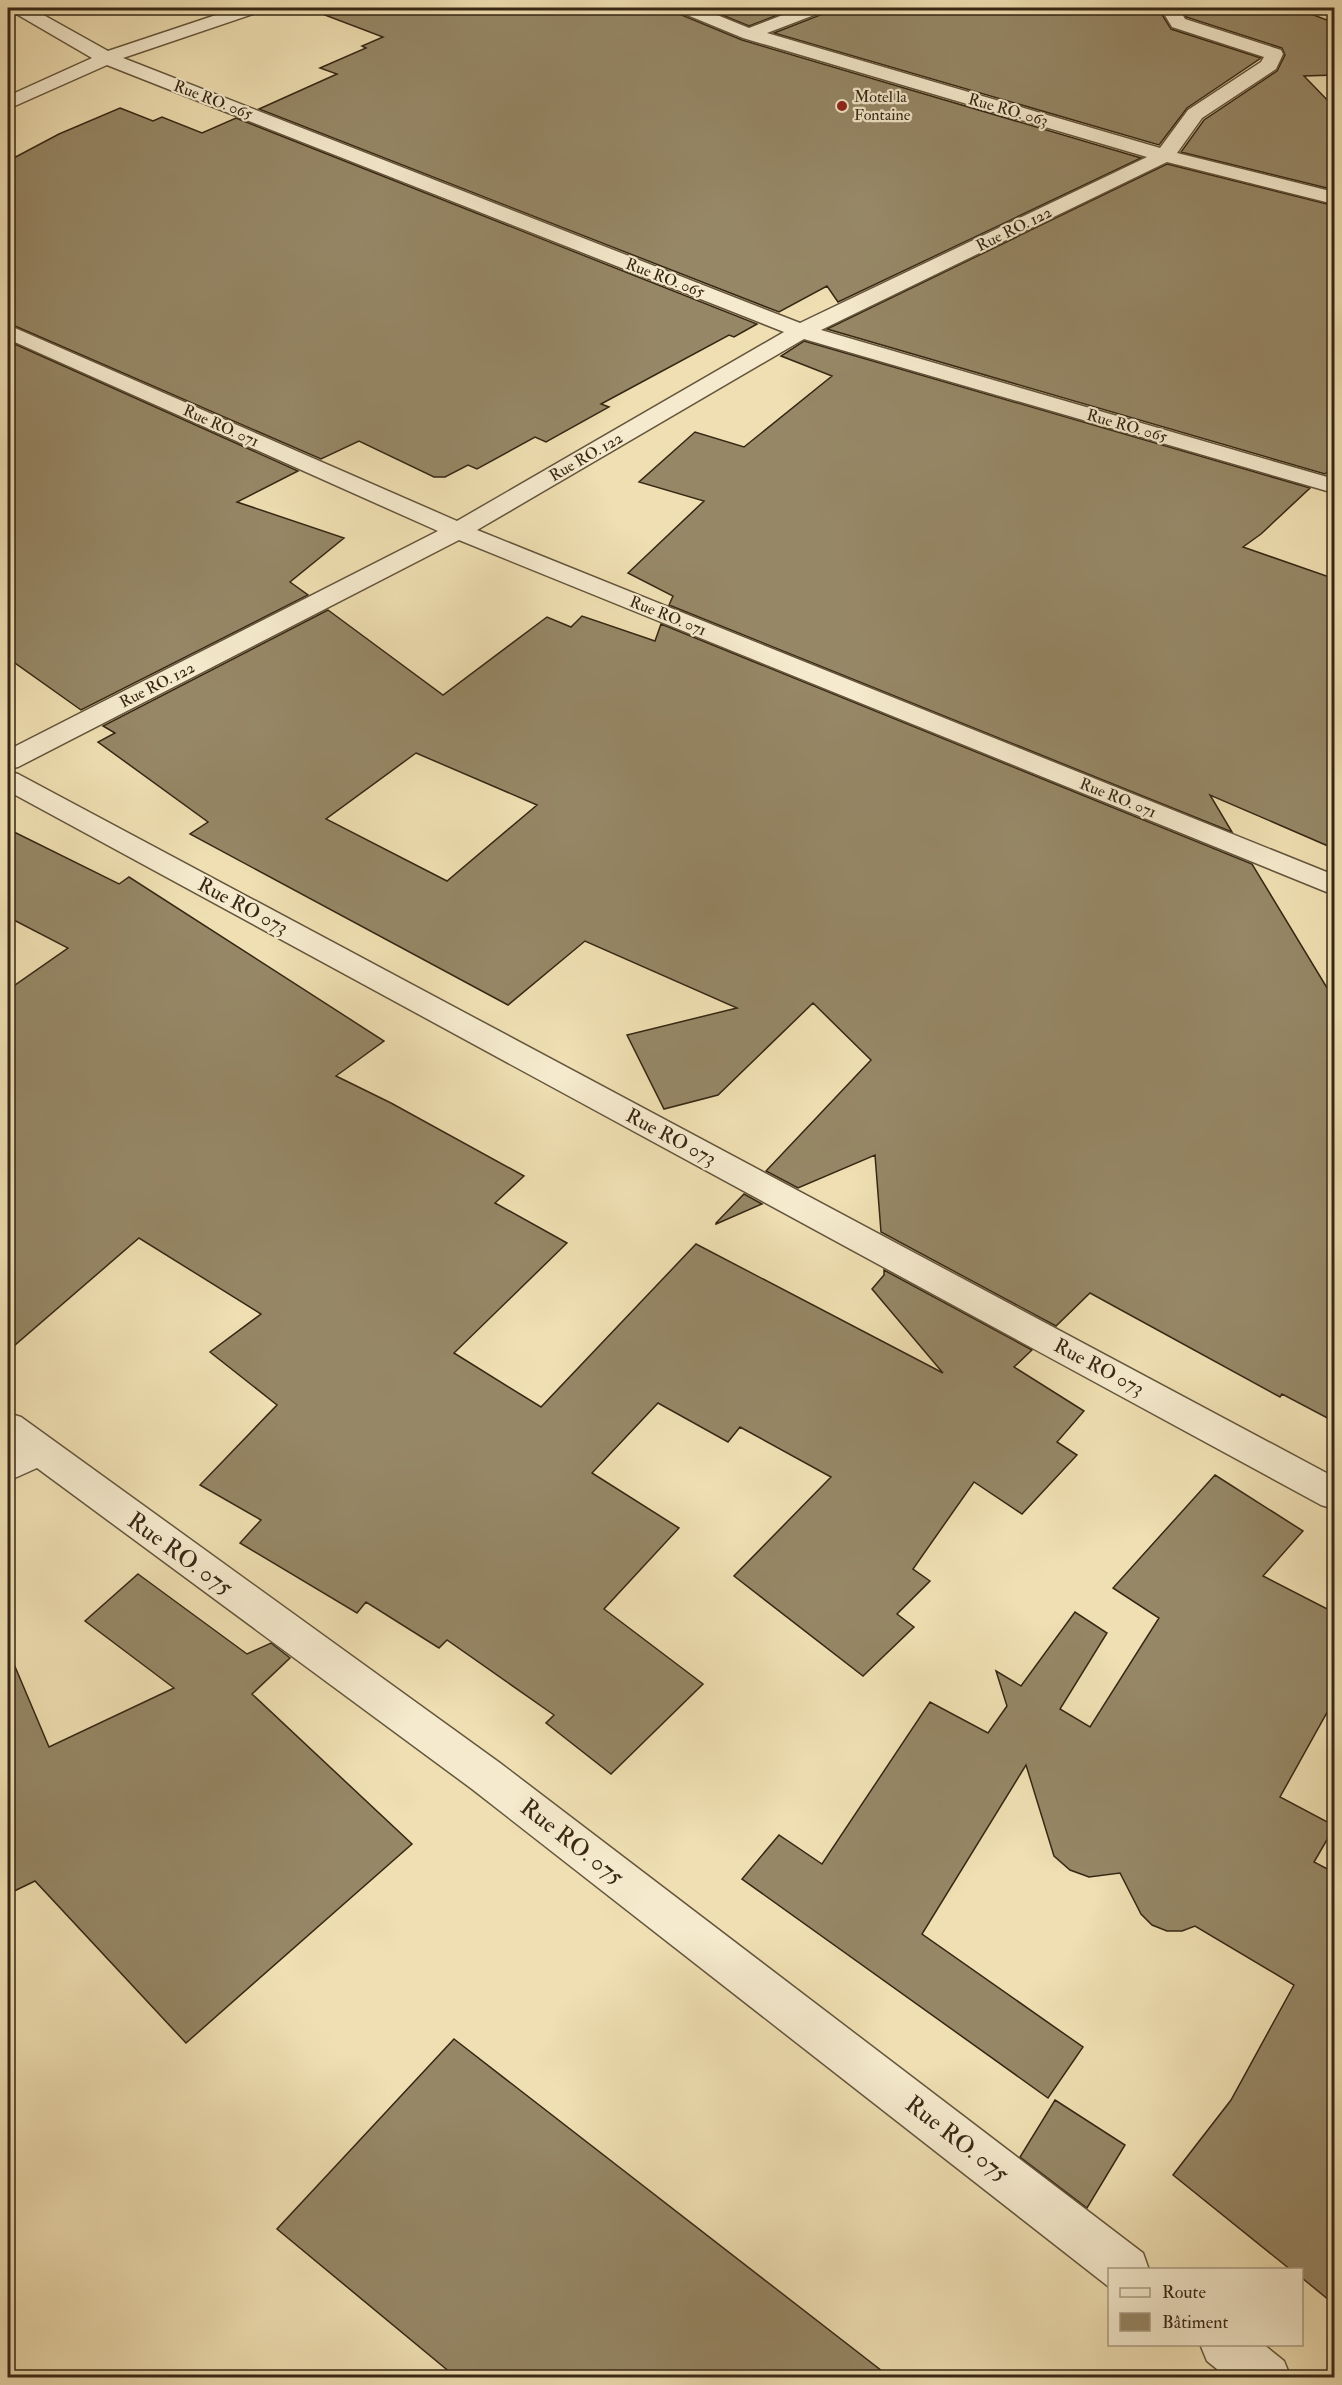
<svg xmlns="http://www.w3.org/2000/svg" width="1342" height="2385" viewBox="0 0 1342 2385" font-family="'IM FELL Double Pica',serif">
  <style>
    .building { fill: #968766; stroke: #362714; stroke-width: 1.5; fill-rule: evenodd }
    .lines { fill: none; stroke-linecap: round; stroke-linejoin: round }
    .minor-casing { stroke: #64553c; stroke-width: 3 }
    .minor { fill: #f5eacd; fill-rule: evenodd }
    .poi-dot { fill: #8f2418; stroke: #f5eacd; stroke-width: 2 }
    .labels { text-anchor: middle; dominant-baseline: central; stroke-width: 4.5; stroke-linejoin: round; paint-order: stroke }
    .far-poi-label { font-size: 16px; fill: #362714; stroke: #f5eacd; text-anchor: start }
    .far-street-label { font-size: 16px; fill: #362714; stroke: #f5eacd }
    .street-label { font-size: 20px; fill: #362714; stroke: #f5eacd }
    .near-street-label { font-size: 24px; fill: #362714; stroke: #f5eacd }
  </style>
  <rect width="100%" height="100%" fill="#efdfb2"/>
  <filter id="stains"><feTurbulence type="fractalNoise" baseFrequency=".00333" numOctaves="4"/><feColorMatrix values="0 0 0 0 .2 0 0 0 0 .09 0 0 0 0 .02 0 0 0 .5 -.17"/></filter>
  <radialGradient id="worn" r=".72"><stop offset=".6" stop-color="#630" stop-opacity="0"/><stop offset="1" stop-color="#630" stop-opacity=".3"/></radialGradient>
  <path class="building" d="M 318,8 L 675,8 L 679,14 L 742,40 L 1141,158 L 838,302 L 827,286 L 779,312 L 259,109 L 337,74 L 320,68 L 366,48 L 362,46 L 383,37 L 317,12 Z
    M 705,8 L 796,8 L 749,26 Z
    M 827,8 L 1164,8 L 1161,13 L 1171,29 L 1261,58 L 1187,108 L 1159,145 L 774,33 L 823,14 Z
    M 1191,8 L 1295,8 L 1335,23 L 1335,75 L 1304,76 L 1335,108 L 1335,190 L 1181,152 L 1204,120 L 1277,71 L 1285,55 L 1282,48 L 1186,17 L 1185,14 Z
    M 120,108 L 153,121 L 162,117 L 202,133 L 236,118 L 757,324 L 734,337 L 729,335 L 601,404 L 609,407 L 546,442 L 535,437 L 477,469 L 468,465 L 445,477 L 434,477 L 359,441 L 321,459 L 8,323 L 8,161 L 59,134 Z
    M 1167,164 L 1335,206 L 1335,465 L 1325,474 L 827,329 Z
    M 8,341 L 298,471 L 237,502 L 344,538 L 290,582 L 308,595 L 81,710 L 8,658 Z
    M 804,341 L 1310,488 L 1261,534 L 1243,547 L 1335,579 L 1335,849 L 1210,795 L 1232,832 L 669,605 L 673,596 L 628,573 L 704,501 L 639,482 L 695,432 L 744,447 L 832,376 L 781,356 Z
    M 328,610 L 443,695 L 547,617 L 571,627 L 582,616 L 655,641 L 661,624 L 1252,864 L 1335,1001 L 1335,1422 L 1282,1394 L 1280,1397 L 1090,1293 L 1056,1326 L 881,1232 L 875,1155 L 798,1188 L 766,1171 L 871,1060 L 813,1003 L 718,1095 L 664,1109 L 627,1035 L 737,1008 L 585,941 L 508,1005 L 190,834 L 208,822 L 98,742 L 115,733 L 103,726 ZM 416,753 L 537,805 L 447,881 L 326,819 Z
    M 8,829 L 119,884 L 129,877 L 384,1041 L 336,1076 L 391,1103 L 524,1176 L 495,1203 L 567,1243 L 454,1353 L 541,1407 L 696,1244 L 943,1373 L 872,1289 L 884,1275 L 884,1270 L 1032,1350 L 1014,1367 L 1084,1411 L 1057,1442 L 1077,1455 L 1022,1514 L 974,1482 L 913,1569 L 930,1581 L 897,1614 L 914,1627 L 863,1676 L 734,1576 L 831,1477 L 740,1427 L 728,1442 L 658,1403 L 592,1473 L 679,1528 L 604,1609 L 703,1684 L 611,1774 L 546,1723 L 554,1715 L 447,1640 L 439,1648 L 366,1602 L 357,1613 L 240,1543 L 261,1520 L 200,1485 L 277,1405 L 210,1352 L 261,1314 L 139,1238 L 8,1351 L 8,990 L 68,948 L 8,917 Z
    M 744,1194 L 762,1204 L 716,1224 L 716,1223 Z
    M 1215,1475 L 1303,1531 L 1263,1576 L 1335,1613 L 1335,1698 L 1280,1797 L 1335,1826 L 1314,1862 L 1335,1873 L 1335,2305 L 1302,2278 L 1302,2270 L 1291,2270 L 1173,2175 L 1231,2100 L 1294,1985 L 1195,1926 L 1182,1931 L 1167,1931 L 1152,1925 L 1141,1914 L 1120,1873 L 1089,1877 L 1070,1870 L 1054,1856 L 1026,1765 L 922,1934 L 1083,2047 L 1048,2098 L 742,1879 L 779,1835 L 822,1864 L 930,1702 L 988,1733 L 1007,1706 L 996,1671 L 1021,1686 L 1075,1612 L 1107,1633 L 1060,1709 L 1090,1727 L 1159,1618 L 1113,1588 Z
    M 138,1574 L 247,1654 L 271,1643 L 290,1658 L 252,1694 L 412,1844 L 186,2043 L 35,1881 L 8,1894 L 8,1650 L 49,1747 L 174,1688 L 85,1621 Z
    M 454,2039 L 891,2378 L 457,2378 L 277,2229 Z
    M 1055,2100 L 1125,2145 L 1087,2208 L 1020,2157 Z"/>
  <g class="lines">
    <g class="minor-casing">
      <path id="minor" d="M 10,8 L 31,8 L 108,51 L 237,8 L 262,8 L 259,12 L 123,58 L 800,323 L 1147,157 L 743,38 L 680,12 L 677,8 L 700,8 L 749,28 L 801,8 L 825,8 L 822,12 L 767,33 L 1160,148 L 1188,110 L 1261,62 L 1264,57 L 1172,27 L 1163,12 L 1166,8 L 1189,8 L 1182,14 L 1185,19 L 1281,50 L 1283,54 L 1276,69 L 1202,118 L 1177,153 L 1334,192 L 1334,204 L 1167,162 L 821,330 L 1334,479 L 1334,493 L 804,339 L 477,530 L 1334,875 L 1334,895 L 459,540 L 18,767 L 8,769 L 8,750 L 438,531 L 8,339 L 8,325 L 457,521 L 784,332 L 107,65 L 8,109 L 8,96 L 92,58 L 13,12 Z
        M 8,771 L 18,774 L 1334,1477 L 1334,1509 L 1321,1505 L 8,791 Z
        M 8,1413 L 21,1417 L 500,1763 L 1143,2253 L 1149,2270 L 1110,2270 L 1109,2287 L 472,1789 L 37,1468 L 8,1481 L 8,1449 L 10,1448 L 8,1446 Z
        M 1200,2344 L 1263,2344 L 1284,2361 L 1291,2378 L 1228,2378 L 1207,2361 Z"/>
    </g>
    <use href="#minor" class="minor"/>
  </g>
  <circle class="poi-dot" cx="842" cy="106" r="6"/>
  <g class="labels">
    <g class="far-poi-label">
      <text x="854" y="97">Motel la<tspan x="854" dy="18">Fontaine</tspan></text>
    </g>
    <g class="far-street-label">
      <text transform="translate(213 100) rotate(21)">Rue RO. 065</text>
      <text transform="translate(1008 110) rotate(16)">Rue RO. 063</text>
      <text transform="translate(1014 229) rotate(-26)">Rue RO. 122</text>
      <text transform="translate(665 278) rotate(21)">Rue RO. 065</text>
      <text transform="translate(221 426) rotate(24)">Rue RO. 071</text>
      <text transform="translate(1127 426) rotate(16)">Rue RO. 065</text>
      <text transform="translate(586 457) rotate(-30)">Rue RO. 122</text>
      <text transform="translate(668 616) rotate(22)">Rue RO. 071</text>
      <text transform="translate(157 685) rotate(-27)">Rue RO. 122</text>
      <text transform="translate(1118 798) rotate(22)">Rue RO. 071</text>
    </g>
    <g class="street-label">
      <text transform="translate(243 906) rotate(28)">Rue RO 073</text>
      <text transform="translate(671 1137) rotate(28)">Rue RO 073</text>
      <text transform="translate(1099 1367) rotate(28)">Rue RO 073</text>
    </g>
    <g class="near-street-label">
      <text transform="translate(180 1554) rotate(36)">Rue RO. 075</text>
      <text transform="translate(572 1842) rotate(38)">Rue RO. 075</text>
      <text transform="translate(957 2139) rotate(38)">Rue RO. 075</text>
    </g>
  </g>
  <rect width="1342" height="2385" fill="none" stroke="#efdfb2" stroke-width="30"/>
  <rect x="9" y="9" width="1324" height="2367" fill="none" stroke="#362714" stroke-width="3"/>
  <rect x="15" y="15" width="1312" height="2355" fill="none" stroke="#362714" stroke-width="1.5"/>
  <rect x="1108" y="2268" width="195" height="78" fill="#f5eacd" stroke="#a99c83" stroke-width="1.5"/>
  <rect x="1120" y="2288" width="30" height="9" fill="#f5eacd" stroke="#a99c83" stroke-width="1.5"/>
  <text x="1162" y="2298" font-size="18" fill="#362714">Route</text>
  <rect x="1120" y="2313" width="30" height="18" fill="#968766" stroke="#a99c83" stroke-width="1.5"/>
  <text x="1162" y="2328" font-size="18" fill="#362714">Bâtiment</text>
  <rect width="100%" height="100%" filter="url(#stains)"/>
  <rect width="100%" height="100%" fill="url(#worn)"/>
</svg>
